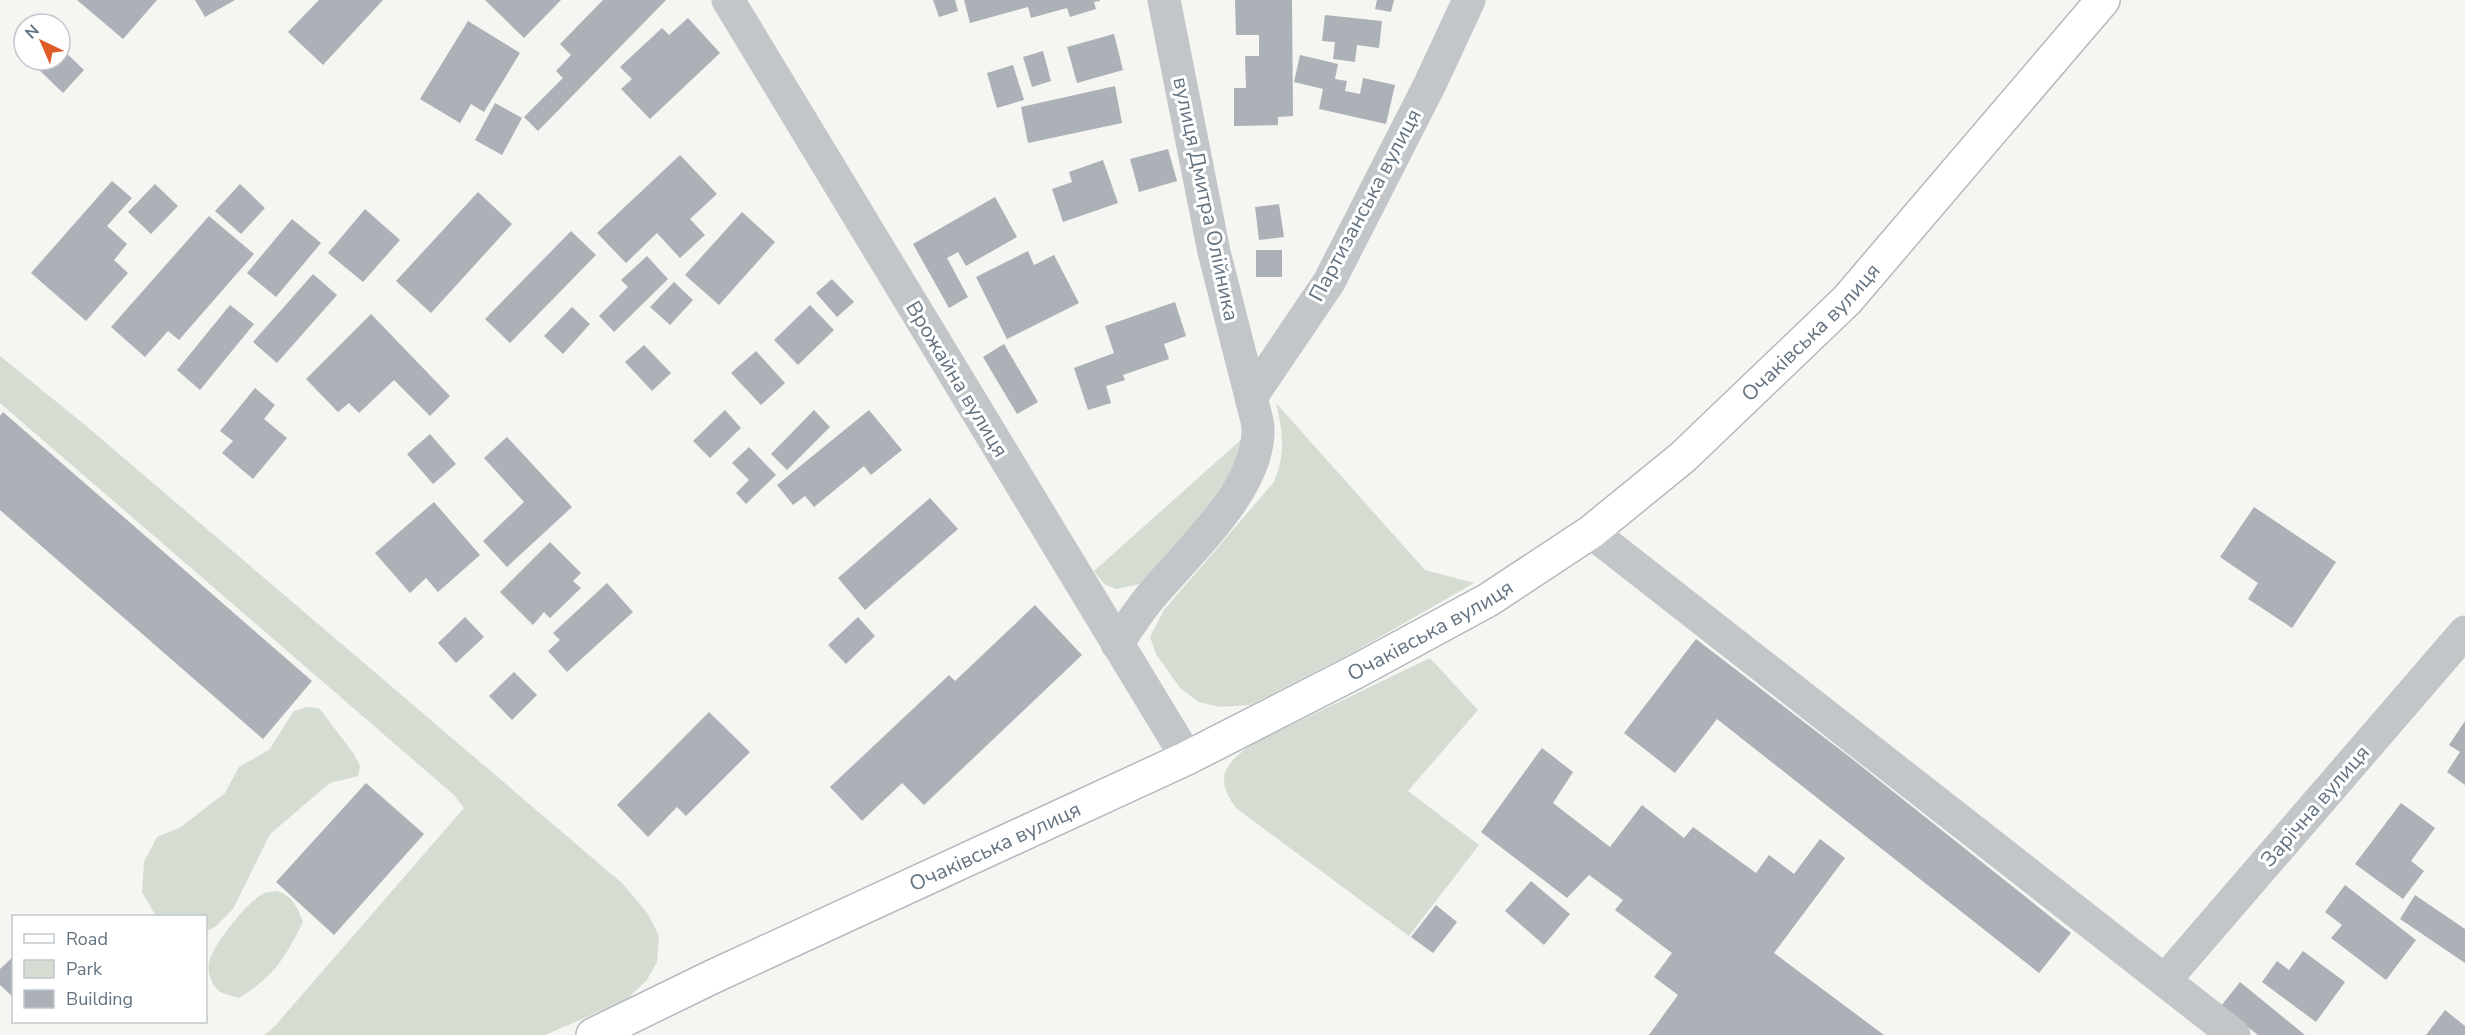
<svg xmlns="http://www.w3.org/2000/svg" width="2465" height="1035" viewBox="0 0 2465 1035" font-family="'Nunito Sans',sans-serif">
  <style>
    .green { fill: #d5dcd2 }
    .building { fill: #abb1b7 }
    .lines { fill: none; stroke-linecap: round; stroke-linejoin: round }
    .secondary-casing { stroke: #b4b9be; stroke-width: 36 }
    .street { stroke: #c2c6c9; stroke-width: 33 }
    .secondary { stroke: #fff; stroke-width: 33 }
    .labels { text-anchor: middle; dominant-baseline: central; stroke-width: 6; stroke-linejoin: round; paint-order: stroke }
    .street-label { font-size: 21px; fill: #647382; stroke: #fff }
  </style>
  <rect width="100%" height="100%" fill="#f5f5f1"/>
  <path class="green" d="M 0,356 L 85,425 L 623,884 L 648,914 L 659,936 L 657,962 L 647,980 L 626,1000 L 545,1035 L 264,1035 L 275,1026 L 464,808 L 454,795 L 0,403 Z
    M 1276,403 L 1425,570 L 1474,583 L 1352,653 L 1250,705 L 1219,707 L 1199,702 L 1180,688 L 1156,654 L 1150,637 L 1164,610 L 1274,482 C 1286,452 1283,434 1276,403 Z
    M 1244,437 L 1241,456 L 1194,528 L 1140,584 L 1116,589 L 1104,584 L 1094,571 Z
    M 1430,658 L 1478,710 L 1408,791 L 1479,845 L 1409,936 L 1236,808 C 1212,776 1227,761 1256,742 Z
    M 307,707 L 319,708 L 354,754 L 360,766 L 358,776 L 330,783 L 270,834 L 233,909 L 215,927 L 206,931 L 206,916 L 156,916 L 142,892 L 144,862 L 157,837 L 181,827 L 225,793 L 239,767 L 269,750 L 294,711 Z
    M 276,891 C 292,895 297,906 303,922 C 286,956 274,977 239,998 C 234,996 226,995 221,992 C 211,987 206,969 210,959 C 217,940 245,905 262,894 C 266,892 272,892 276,891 Z"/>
  <path class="building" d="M 77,0 L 157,0 L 123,39 Z
    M 195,0 L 235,0 L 205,17 Z
    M 319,0 L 383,0 L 323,65 L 288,32 Z
    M 485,0 L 561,0 L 524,38 Z
    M 603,0 L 666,0 L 538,131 L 524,117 L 563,78 L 556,71 L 571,55 L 560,44 Z
    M 933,0 L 955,0 L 958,11 L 939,17 Z
    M 964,0 L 1100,0 L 1100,1 L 1094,2 L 1096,9 L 1070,17 L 1067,8 L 1031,18 L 1028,7 L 970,23 Z
    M 1235,0 L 1292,0 L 1293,116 L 1278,117 L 1278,125 L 1234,126 L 1234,88 L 1246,88 L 1245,56 L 1259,56 L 1259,35 L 1236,35 Z
    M 1377,0 L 1394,0 L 1391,12 L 1375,9 Z
    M 1325,15 L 1382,21 L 1379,48 L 1357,45 L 1355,62 L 1333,59 L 1335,42 L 1322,41 Z
    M 688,18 L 720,53 L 650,119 L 621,89 L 632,79 L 620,67 L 662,28 L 669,35 Z
    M 468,21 L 520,53 L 484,112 L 471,104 L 460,123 L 420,99 Z
    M 1114,34 L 1123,70 L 1077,83 L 1067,47 Z
    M 60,47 L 84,70 L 63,93 L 34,65 L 38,60 L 60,60 Z
    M 1043,51 L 1051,81 L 1032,87 L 1023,57 Z
    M 1300,55 L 1338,64 L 1335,79 L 1347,81 L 1345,91 L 1360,94 L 1363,78 L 1395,85 L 1386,124 L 1319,109 L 1323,89 L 1294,82 Z
    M 1013,65 L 1024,100 L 997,108 L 987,73 Z
    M 1115,86 L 1122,123 L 1028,143 L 1021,107 Z
    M 495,103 L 522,118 L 502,155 L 475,140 Z
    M 1168,149 L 1177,181 L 1139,192 L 1130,159 Z
    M 680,155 L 717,194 L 690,219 L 705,235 L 680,258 L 657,233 L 626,263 L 597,233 Z
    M 1103,160 L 1118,203 L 1063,222 L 1052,189 L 1072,182 L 1069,172 Z
    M 112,181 L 132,198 L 107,226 L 127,244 L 114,260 L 128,273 L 86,321 L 31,273 Z
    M 155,184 L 178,206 L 151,234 L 128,212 Z
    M 240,184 L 265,208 L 241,234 L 215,211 Z
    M 478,192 L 512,224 L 431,313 L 396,281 Z
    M 995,197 L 1017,237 L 966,266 L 958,252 L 947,258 L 968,297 L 949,308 L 913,244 Z
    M 1279,204 L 1284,237 L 1259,240 L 1255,207 Z
    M 365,209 L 400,240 L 363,282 L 328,253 Z
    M 742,212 L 775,242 L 719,305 L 685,275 Z
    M 209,216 L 254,254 L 179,340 L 168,331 L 145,357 L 111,327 Z
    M 292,219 L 321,243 L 276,297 L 247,273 Z
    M 571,231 L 596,255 L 510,343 L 485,319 Z
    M 1256,250 L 1282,250 L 1282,277 L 1256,277 Z
    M 1028,251 L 1034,265 L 1054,255 L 1079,303 L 1007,339 L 976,277 Z
    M 647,256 L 668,279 L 614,332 L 599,316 L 628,287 L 621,280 Z
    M 313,274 L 337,295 L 277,363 L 253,342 Z
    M 832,279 L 854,302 L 837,317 L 816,293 Z
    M 674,282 L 693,300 L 670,325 L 650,307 Z
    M 1175,302 L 1186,336 L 1164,344 L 1169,359 L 1123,375 L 1125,380 L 1106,386 L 1111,403 L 1088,410 L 1074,368 L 1114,353 L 1105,326 Z
    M 230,305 L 254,324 L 200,390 L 177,370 Z
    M 810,305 L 834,330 L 798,365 L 774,340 Z
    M 572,307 L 590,324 L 563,354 L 544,336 Z
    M 371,314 L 450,396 L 430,416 L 394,380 L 359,413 L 349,403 L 338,412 L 306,379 Z
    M 1004,344 L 1038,402 L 1017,414 L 983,357 Z
    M 644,345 L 671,373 L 652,391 L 625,362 Z
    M 756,351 L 785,383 L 761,405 L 731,373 Z
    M 255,388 L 275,405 L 264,419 L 287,438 L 253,479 L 222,453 L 233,441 L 220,431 Z
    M 725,410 L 741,428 L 710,458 L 693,441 Z
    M 814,410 L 830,427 L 787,470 L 771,454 Z
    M 869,410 L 902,450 L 871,475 L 864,466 L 814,507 L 805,496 L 793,505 L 777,485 Z
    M 3,412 L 312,681 L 263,739 L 0,510 L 0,416 Z
    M 430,434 L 456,464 L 433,484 L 407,454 Z
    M 507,437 L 572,507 L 507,567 L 483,541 L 524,502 L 484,458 Z
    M 749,447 L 776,475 L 746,504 L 736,493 L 749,480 L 732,463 Z
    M 930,498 L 958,529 L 865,610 L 838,578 Z
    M 434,502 L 480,555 L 438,592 L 426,578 L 410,593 L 375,553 Z
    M 2254,507 L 2336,562 L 2292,628 L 2248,599 L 2258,583 L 2220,557 Z
    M 550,542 L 581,573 L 573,581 L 581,588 L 550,618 L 544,612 L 533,625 L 500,592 Z
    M 607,583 L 633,612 L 567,672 L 548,651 L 560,640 L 553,633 Z
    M 1035,605 L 1082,655 L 924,805 L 902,783 L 862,821 L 830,787 L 949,675 L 955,681 Z
    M 465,617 L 484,637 L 456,663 L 438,643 Z
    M 858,617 L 875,636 L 846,664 L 828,645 Z
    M 1696,639 L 1851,758 L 2071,933 L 2039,973 L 1717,719 L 1675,773 L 1624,733 Z
    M 514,672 L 537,695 L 512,720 L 489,696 Z
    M 709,712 L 750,752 L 686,816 L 677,807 L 648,837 L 617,805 Z
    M 2465,721 L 2465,785 L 2447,772 L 2460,752 L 2449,745 Z
    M 1542,748 L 1573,772 L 1553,803 L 1610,847 L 1642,805 L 1684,838 L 1693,827 L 1756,873 L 1769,855 L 1794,874 L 1820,839 L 1845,858 L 1774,953 L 1884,1035 L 1649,1035 L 1678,995 L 1654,977 L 1672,953 L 1615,910 L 1623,900 L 1589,875 L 1567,898 L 1481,832 Z
    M 366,783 L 424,834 L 334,935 L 276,882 Z
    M 2401,803 L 2435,828 L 2411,861 L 2424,871 L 2403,899 L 2355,864 Z
    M 1531,881 L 1570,914 L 1544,945 L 1505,911 Z
    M 2345,885 L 2416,940 L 2386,980 L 2331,938 L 2342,925 L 2325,912 Z
    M 2415,895 L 2465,929 L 2465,963 L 2400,919 Z
    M 1436,905 L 1457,922 L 1433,953 L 1411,937 Z
    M 2303,951 L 2345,982 L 2316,1022 L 2262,982 L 2277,961 L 2289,970 Z
    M 14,956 L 14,998 L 0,985 L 0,969 Z
    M 2240,982 L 2305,1035 L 2258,1035 L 2221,1006 Z
    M 2445,1010 L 2465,1026 L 2465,1035 L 2426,1035 Z"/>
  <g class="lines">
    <g class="secondary-casing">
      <g id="secondary">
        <path id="s1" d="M 593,1035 L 712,977 L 1187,758 L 1357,671 L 1488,600 L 1591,532 L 1683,457 L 1847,300 L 2103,0"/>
      </g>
    </g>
    <path class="street" d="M 728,0 L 1187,758
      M 1164,0 L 1214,252 L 1251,397
      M 1591,532 L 2234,1035
      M 1117,644 C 1128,628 1139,610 1152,595 C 1188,552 1256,492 1258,433 C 1259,421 1253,408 1251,397 L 1329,282 L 1430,84 L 1469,0
      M 2165,980 L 2465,632"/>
    <use href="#secondary" class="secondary"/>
  </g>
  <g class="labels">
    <g class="street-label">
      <text transform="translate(1206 199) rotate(78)">вулиця Дмитра Олійника</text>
      <text transform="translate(1365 205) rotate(-62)">Партизанська вулиця</text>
      <text stroke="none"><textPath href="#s1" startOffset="1416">Очаківська вулиця</textPath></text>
      <text transform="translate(957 379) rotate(59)">Врожайна вулиця</text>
      <text stroke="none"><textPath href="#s1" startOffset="930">Очаківська вулиця</textPath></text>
      <text transform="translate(2315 806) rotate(-49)">Зарічна вулиця</text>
      <text stroke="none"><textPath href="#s1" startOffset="444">Очаківська вулиця</textPath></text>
    </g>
  </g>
  <rect x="12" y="915" width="195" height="108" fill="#ffffff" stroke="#c1c7cd" stroke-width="1.5"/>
  <rect x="24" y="934" width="30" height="9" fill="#ffffff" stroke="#c1c7cd" stroke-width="1.5"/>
  <text x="66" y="945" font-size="18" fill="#647382">Road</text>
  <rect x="24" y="960" width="30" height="18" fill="#d5dcd2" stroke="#c1c7cd" stroke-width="1.5"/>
  <text x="66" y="975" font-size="18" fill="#647382">Park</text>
  <rect x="24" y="990" width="30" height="18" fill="#abb1b7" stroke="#c1c7cd" stroke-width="1.5"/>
  <text x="66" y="1005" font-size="18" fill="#647382">Building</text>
  <g transform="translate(42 42) rotate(316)"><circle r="28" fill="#ffffff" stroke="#c1c7cd" stroke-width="1.5"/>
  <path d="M0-4.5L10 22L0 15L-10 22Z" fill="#df5b27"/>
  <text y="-9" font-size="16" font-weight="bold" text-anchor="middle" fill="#647382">N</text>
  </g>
</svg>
